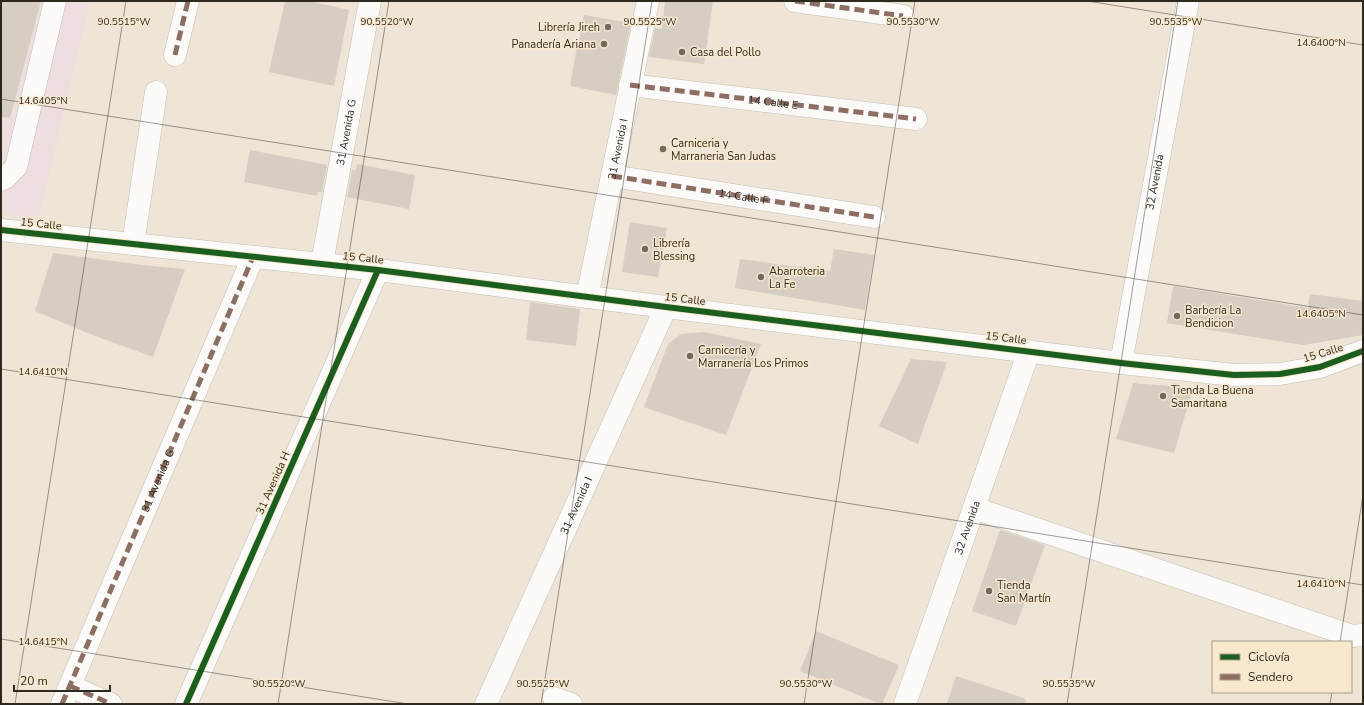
<svg xmlns="http://www.w3.org/2000/svg" width="1364" height="705" viewBox="0 0 1364 705" font-family="'Nunito Sans',sans-serif">
  <style>
    .education { fill: #efdedf }
    .building { fill: #d6cdc3 }
    .lines { fill: none; stroke-linecap: round; stroke-linejoin: round }
    .minor-casing { stroke: #c3bcb1; stroke-width: 23 }
    .minor { stroke: #fcfbf9; stroke-width: 22 }
    .quiet { stroke: #8d6e63; stroke-width: 5; stroke-dasharray: 10 5; stroke-linecap: butt }
    .cycleway-casing { stroke: #f7e8ce; stroke-width: 8 }
    .cycleway { stroke: #1b5e20; stroke-width: 6 }
    .ticks { fill: none; stroke: #2e291f; stroke-width: 1; stroke-opacity: 0.45 }
    .poi-dot { fill: #716b5f; stroke: #f7e8ce; stroke-width: 1.5 }
    .labels { text-anchor: middle; dominant-baseline: central; stroke-width: 3; stroke-linejoin: round; paint-order: stroke }
    .poi-label { font-size: 11px; fill: #2e291f; stroke: #f7e8ce; text-anchor: start }
    .street-label { font-size: 11px; fill: #2e291f; stroke: #f7e8ce }
    .ticks-label { font-size: 10px; text-anchor: middle; fill: #2e291f; stroke: #f7e8ce; stroke-width: 3; stroke-linejoin: round; paint-order: stroke }
  </style>
  <rect width="100%" height="100%" fill="#eee5d7"/>
  <path class="education" d="M 1,1 L 90,1 L 39,216 L 1,215 Z"/>
  <path class="building" d="M 1,1 L 41,1 L 10,118 L 1,117 Z
    M 285,1 L 309,1 L 349,10 L 334,86 L 269,72 Z
    M 665,1 L 713,1 L 704,64 L 649,57 L 655,28 L 662,29 Z
    M 584,15 L 631,23 L 616,95 L 570,86 L 577,47 L 578,47 Z
    M 250,150 L 327,165 L 322,192 L 318,192 L 317,196 L 244,182 Z
    M 357,164 L 415,175 L 409,209 L 347,197 L 352,170 L 356,170 Z
    M 630,222 L 667,228 L 658,277 L 622,272 Z
    M 834,249 L 874,255 L 865,310 L 735,288 L 740,259 L 798,267 L 798,266 L 830,271 Z
    M 53,253 L 142,265 L 185,269 L 153,357 L 90,334 L 35,311 Z
    M 1173,286 L 1308,308 L 1310,294 L 1363,301 L 1363,335 L 1303,345 L 1167,323 Z
    M 530,302 L 580,309 L 576,346 L 526,340 Z
    M 704,332 L 761,344 L 726,435 L 644,407 L 668,344 L 681,334 Z
    M 911,359 L 947,362 L 918,444 L 879,426 Z
    M 1133,383 L 1193,388 L 1174,453 L 1116,439 Z
    M 1000,530 L 1045,545 L 1016,626 L 972,611 Z
    M 816,631 L 899,665 L 882,704 L 880,704 L 800,671 Z
    M 956,676 L 1026,699 L 1025,704 L 947,704 Z"/>
  <g class="lines">
    <g class="minor-casing">
      <g id="minor">
        <path d="M 795,1 L 903,16"/>
        <path d="M 175,55 L 188,1"/>
        <path d="M 630,85 L 916,119"/>
        <path d="M 612,176 L 874,217"/>
        <path d="M 1,180 L 5,178 L 16,167 L 55,1"/>
        <path d="M 1,230 L 378,270 L 666,307 L 1121,363 L 1234,375 L 1280,374 L 1320,367 L 1363,351"/>
        <path d="M 133,244 L 156,92"/>
        <path id="s1" d="M 322,263 L 370,1"/>
        <path id="s2" d="M 587,297 L 648,1"/>
        <path id="s3" d="M 1121,363 L 1188,1"/>
        <path d="M 974,508 L 1352,636 L 1363,635"/>
        <path d="M 70,686 L 111,704"/>
        <path d="M 554,698 L 571,704"/>
        <path d="M 62,704 L 253,257"/>
        <path d="M 186,704 L 378,270"/>
        <path id="s4" d="M 486,704 L 666,307"/>
        <path id="s5" d="M 905,704 L 1029,351"/>
      </g>
    </g>
    <use href="#minor" class="minor"/>
    <g class="quiet">
      <path d="M 795,1 L 903,16"/>
      <path d="M 175,55 L 188,1"/>
      <path id="s6" d="M 630,85 L 916,119"/>
      <path id="s7" d="M 612,176 L 874,217"/>
      <path d="M 70,686 L 111,704"/>
      <path id="s8" d="M 62,704 L 253,257"/>
    </g>
    <g class="cycleway-casing">
      <path id="cycleway" d="M 1,230 L 378,270 L 666,307 L 1121,363 L 1234,375 L 1280,374 L 1320,367 L 1363,351
        M 186,704 L 378,270"/>
    </g>
    <use href="#cycleway" class="cycleway"/>
  </g>
  <path class="ticks" d="M 1087,1 L 1363,45M 1,99 L 1363,315M 1,369 L 1363,585M 1,639 L 408,704M 1340,642 L 1363,495M 15,704 L 126,1M 278,704 L 389,1M 541,704 L 652,1M 804,704 L 915,1M 1067,704 L 1178,1M 1330,704 L 1332,692"/>
  <g class="poi-dot">
    <circle cx="608" cy="27" r="4"/>
    <circle cx="604" cy="44" r="4"/>
    <circle cx="682" cy="52" r="4"/>
    <circle cx="663" cy="149" r="4"/>
    <circle cx="645" cy="249" r="4"/>
    <circle cx="761" cy="277" r="4"/>
    <circle cx="1177" cy="316" r="4"/>
    <circle cx="690" cy="356" r="4"/>
    <circle cx="1163" cy="396" r="4"/>
    <circle cx="989" cy="591" r="4"/>
  </g>
  <g class="labels">
    <g class="poi-label">
      <text x="600" y="27" text-anchor="end">Librería Jireh</text>
      <text x="596" y="44" text-anchor="end">Panadería Ariana</text>
      <text x="690" y="52">Casa del Pollo</text>
      <text x="671" y="143">Carniceria y<tspan x="671" dy="13">Marraneria San Judas</tspan></text>
      <text x="653" y="243">Librería<tspan x="653" dy="13">Blessing</tspan></text>
      <text x="769" y="271">Abarroteria<tspan x="769" dy="13">La Fe</tspan></text>
      <text x="1185" y="310">Barbería La<tspan x="1185" dy="13">Bendicion</tspan></text>
      <text x="698" y="350">Carnicería y<tspan x="698" dy="13">Marranería Los Primos</tspan></text>
      <text x="1171" y="390">Tienda La Buena<tspan x="1171" dy="13">Samaritana</tspan></text>
      <text x="997" y="585">Tienda<tspan x="997" dy="13">San Martín</tspan></text>
    </g>
    <g class="street-label">
      <text stroke="none"><textPath href="#s6" startOffset="144">14 Calle E</textPath></text>
      <text stroke="none"><textPath href="#s1" startOffset="133">31 Avenida G</textPath></text>
      <text stroke="none"><textPath href="#s2" startOffset="151">31 Avenida I</textPath></text>
      <text stroke="none"><textPath href="#s3" startOffset="184">32 Avenida</textPath></text>
      <text stroke="none"><textPath href="#s7" startOffset="133">14 Calle F</textPath></text>
      <text transform="translate(41 224) rotate(6)">15 Calle</text>
      <text transform="translate(363 258) rotate(6)">15 Calle</text>
      <text transform="translate(685 299) rotate(7)">15 Calle</text>
      <text transform="translate(1006 338) rotate(7)">15 Calle</text>
      <text transform="translate(1323 353) rotate(-17)">15 Calle</text>
      <text stroke="none"><textPath href="#s8" startOffset="243">31 Avenida G</textPath></text>
      <text transform="translate(273 483) rotate(-66)">31 Avenida H</text>
      <text stroke="none"><textPath href="#s4" startOffset="218">31 Avenida I</textPath></text>
      <text stroke="none"><textPath href="#s5" startOffset="187">32 Avenida</textPath></text>
    </g>
  </g>
  <g class="ticks-label">
    <text x="124" y="25">90.5515°W</text>
    <text x="387" y="25">90.5520°W</text>
    <text x="650" y="25">90.5525°W</text>
    <text x="913" y="25">90.5530°W</text>
    <text x="1176" y="25">90.5535°W</text>
    <text x="1321" y="46">14.6400°N</text>
    <text x="43" y="104">14.6405°N</text>
    <text x="1321" y="317">14.6405°N</text>
    <text x="43" y="375">14.6410°N</text>
    <text x="1321" y="587">14.6410°N</text>
    <text x="43" y="645">14.6415°N</text>
    <text x="279" y="687">90.5520°W</text>
    <text x="543" y="687">90.5525°W</text>
    <text x="806" y="687">90.5530°W</text>
    <text x="1069" y="687">90.5535°W</text>
  </g>
  <rect width="1364" height="705" fill="none" stroke="#2e291f" stroke-width="4"/>
  <rect x="1212" y="641" width="140" height="52" fill="#f7e8ce" stroke="#a79c88"/>
  <rect x="1220" y="654" width="20" height="6" fill="#1b5e20" stroke="#a79c88"/>
  <text x="1248" y="661" font-size="12" fill="#2e291f">Ciclovía</text>
  <rect x="1220" y="674" width="20" height="6" fill="#8d6e63" stroke="#a79c88"/>
  <text x="1248" y="681" font-size="12" fill="#2e291f">Sendero</text>
  <path d="M14 685v6h96v-6" fill="none" stroke="#2e291f" stroke-width="2"/>
  <text x="20" y="685" font-size="12" fill="#2e291f" stroke="#f7e8ce" stroke-width="3" paint-order="stroke">20 m</text>
</svg>
